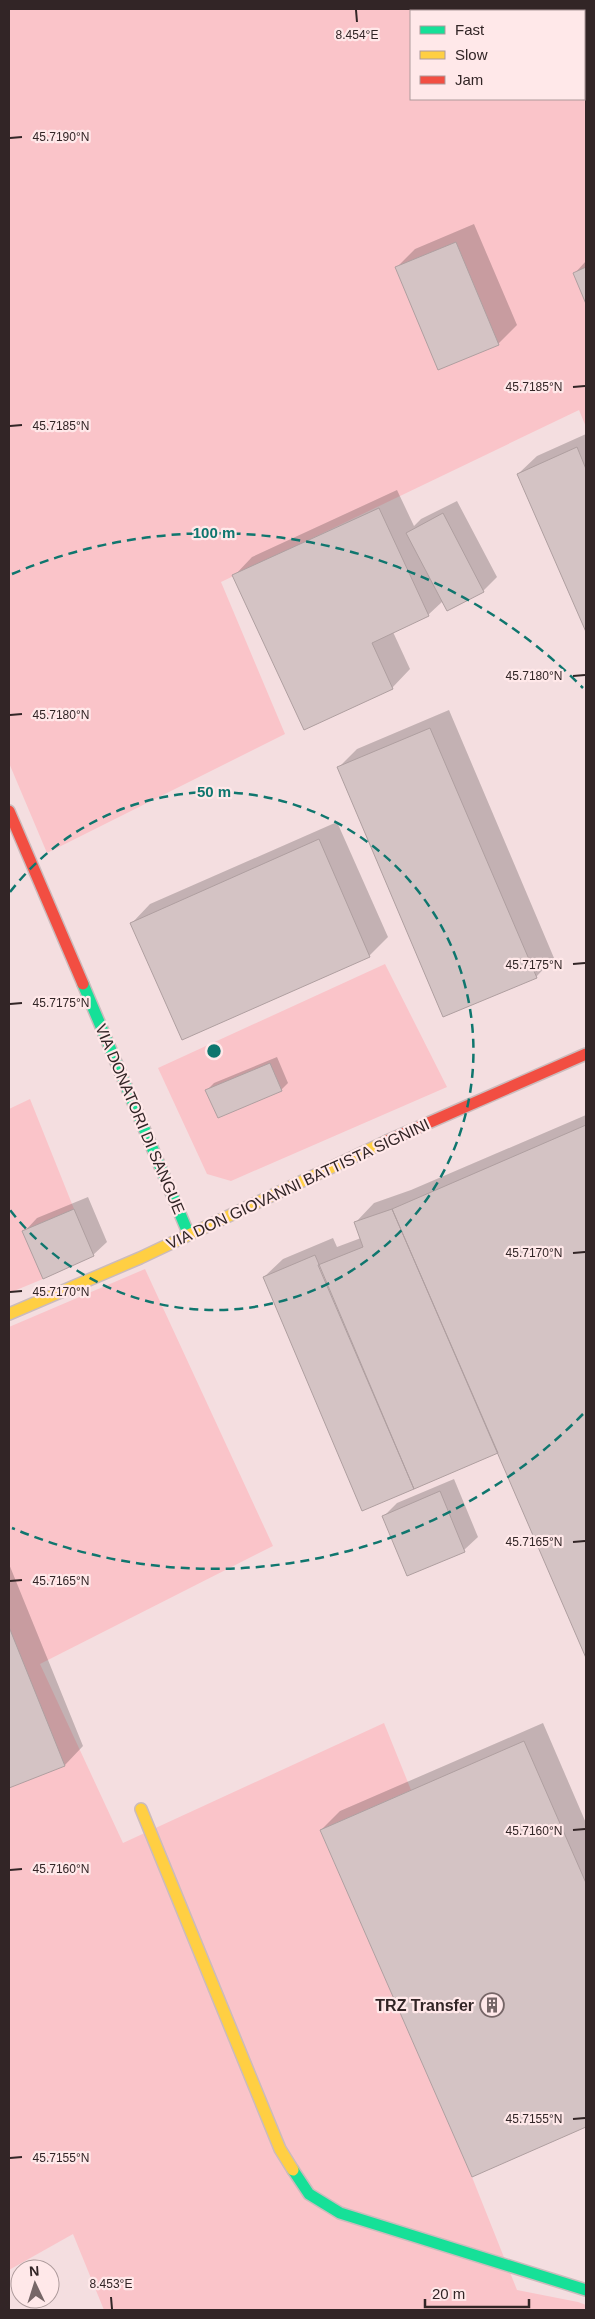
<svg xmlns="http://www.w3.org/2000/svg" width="595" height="2319" viewBox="0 0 595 2319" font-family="Arial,sans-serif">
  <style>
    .green { fill: #fac4c9; fill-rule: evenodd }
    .shadow { fill: #0003 }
    .building { fill: #d4c3c4; stroke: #af9fa0 }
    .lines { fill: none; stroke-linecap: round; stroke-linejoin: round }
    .fast-casing { stroke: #cbbbbc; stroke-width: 14 }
    .slow-casing { stroke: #cbbbbc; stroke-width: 14 }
    .jam-casing { stroke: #cbbbbc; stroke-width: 14 }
    .fast { stroke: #16e098; stroke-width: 11 }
    .slow { stroke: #ffcf43; stroke-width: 11 }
    .jam { stroke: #f24e42; stroke-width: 11 }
    .ticks { fill: none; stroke: #322526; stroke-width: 2 }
    .ring { fill: none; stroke: #0f766e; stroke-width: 2.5; stroke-dasharray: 9 6 }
    .labels { text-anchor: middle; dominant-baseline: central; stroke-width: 4.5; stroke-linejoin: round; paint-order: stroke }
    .street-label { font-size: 16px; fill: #322526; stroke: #ffe8e9 }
    .poi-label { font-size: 16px; font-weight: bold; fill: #322526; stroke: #ffe8e9; text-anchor: end }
    .ticks-label { font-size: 12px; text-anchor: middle; fill: #322526; stroke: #ffe8e9; stroke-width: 4.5; stroke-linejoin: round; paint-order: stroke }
    .centre { fill: #0f766e; stroke: #ffe8e9; stroke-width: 2.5 }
    .ring-label { font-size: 15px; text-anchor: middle; font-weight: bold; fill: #0f766e; stroke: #ffe8e9; stroke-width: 4.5; stroke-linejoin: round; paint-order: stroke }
  </style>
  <rect width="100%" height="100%" fill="#f4dee0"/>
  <path class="green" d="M 9,9 L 586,9 L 586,427 L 579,410 L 221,582 L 285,734 L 47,853 L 9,763 ZM 411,11 L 584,11 L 584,99 L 411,99 Z
    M 385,964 L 447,1087 L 231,1181 L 207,1174 L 158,1068 Z
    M 30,1099 L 74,1209 L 23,1231 L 43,1279 L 9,1293 L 9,1109 Z
    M 145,1269 L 273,1546 L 40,1664 L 123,1843 L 384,1723 L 411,1790 L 320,1830 L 472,2177 L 517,2290 L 578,2302 L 586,2305 L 586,2310 L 104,2310 L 73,2234 L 9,2270 L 9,1327 Z"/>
  <path class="shadow" d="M 474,224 L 517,325 L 498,344 L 396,268 L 415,249 Z
    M 586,261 L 586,301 L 574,274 Z
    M 586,434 L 586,629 L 518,474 L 537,456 Z
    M 397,490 L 414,526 L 421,519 L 457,501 L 497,577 L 483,591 L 443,601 L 428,615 L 393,632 L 410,669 L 392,688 L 234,576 L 252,557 Z
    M 449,710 L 554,958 L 536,977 L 339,767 L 357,749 Z
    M 337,822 L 388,937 L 370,955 L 183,1038 L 132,923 L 150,904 Z
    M 277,1057 L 288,1083 L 281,1090 L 207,1090 L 214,1083 Z
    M 586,1115 L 586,1655 L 498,1452 L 264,1277 L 283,1259 L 333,1238 L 337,1247 L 361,1238 L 356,1222 L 374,1203 L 411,1190 Z
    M 88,1197 L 107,1242 L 93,1255 L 24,1232 L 37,1218 Z
    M 454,1479 L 478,1537 L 464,1550 L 384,1516 L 397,1503 Z
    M 9,1564 L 83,1746 L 65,1765 L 9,1787 Z
    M 543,1723 L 586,1823 L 586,2126 L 473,2175 L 321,1830 L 340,1811 Z"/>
  <path class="building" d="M 456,242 L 499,345 L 438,370 L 395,267 Z
    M 586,267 L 586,304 L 573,273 Z
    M 577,447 L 586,469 L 586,632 L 517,474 Z
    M 379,508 L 429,616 L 372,643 L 393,689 L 304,730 L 232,575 Z
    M 443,513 L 484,592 L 447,611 L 406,533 Z
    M 430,728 L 537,978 L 443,1017 L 337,767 Z
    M 319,839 L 370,957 L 182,1040 L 130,923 Z
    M 270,1063 L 282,1091 L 218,1118 L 205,1090 Z
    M 586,1125 L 586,1658 L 392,1209 Z
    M 74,1209 L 94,1256 L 43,1279 L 22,1231 Z
    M 392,1209 L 498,1453 L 414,1489 L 318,1265 L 363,1247 L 354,1222 Z
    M 315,1255 L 414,1489 L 362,1511 L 263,1277 Z
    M 440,1491 L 465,1552 L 407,1576 L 382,1516 Z
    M 9,1627 L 65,1766 L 9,1788 Z
    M 524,1741 L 586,1883 L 586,2127 L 472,2177 L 320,1830 Z"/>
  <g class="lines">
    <g class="fast-casing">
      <path id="fast" d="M 83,984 L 189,1235
        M 293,2170 L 309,2194 L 340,2213 L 586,2290"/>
    </g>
    <g class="slow-casing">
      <path id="slow" d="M 9,1314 L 140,1258 L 387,1141
        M 141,1809 L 280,2149 L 293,2170"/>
    </g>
    <g class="jam-casing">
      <path id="jam" d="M 9,811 L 83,984
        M 387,1141 L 586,1054"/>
    </g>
    <use href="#fast" class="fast"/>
    <use href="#slow" class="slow"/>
    <use href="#jam" class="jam"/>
  </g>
  <path class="ticks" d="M 356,10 L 357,22M 10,138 L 22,137M 573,387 L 585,386M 10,426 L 22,425M 573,676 L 585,675M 10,715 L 22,714M 573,964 L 585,963M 10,1004 L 22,1003M 573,1253 L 585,1252M 10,1292 L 22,1291M 573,1542 L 585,1541M 10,1581 L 22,1580M 573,1830 L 585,1829M 10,1870 L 22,1869M 573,2119 L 585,2118M 10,2158 L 22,2157M 111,2297 L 112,2309"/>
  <g class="ring">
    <path d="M10 892A259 259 0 1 1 10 1210"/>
    <path d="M583 1414A518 518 0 0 1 12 1528M12 574A518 518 0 0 1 583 688"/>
  </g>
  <defs>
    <g id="building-ring" transform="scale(1.25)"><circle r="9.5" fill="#ffe8e9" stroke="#766667" stroke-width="1.5"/><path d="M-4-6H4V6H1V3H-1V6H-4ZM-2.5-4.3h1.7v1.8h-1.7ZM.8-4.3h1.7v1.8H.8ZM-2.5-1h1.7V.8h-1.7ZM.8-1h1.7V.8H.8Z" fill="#766667"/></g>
  </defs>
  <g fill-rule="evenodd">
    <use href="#building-ring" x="492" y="2005"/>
  </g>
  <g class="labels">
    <g class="street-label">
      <text transform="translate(140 1119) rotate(67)">VIA DONATORI DI SANGUE</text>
      <text transform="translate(298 1184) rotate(-25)">VIA DON GIOVANNI BATTISTA SIGNINI</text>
    </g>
    <g class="poi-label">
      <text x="474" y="2005">TRZ Transfer</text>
    </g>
  </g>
  <g class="ticks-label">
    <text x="357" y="39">8.454°E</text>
    <text x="61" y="141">45.7190°N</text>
    <text x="534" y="391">45.7185°N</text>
    <text x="61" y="430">45.7185°N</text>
    <text x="534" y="680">45.7180°N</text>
    <text x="61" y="719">45.7180°N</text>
    <text x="534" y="969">45.7175°N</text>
    <text x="61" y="1007">45.7175°N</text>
    <text x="534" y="1257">45.7170°N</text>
    <text x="61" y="1296">45.7170°N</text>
    <text x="534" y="1546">45.7165°N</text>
    <text x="61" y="1585">45.7165°N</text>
    <text x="534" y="1835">45.7160°N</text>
    <text x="61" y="1873">45.7160°N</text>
    <text x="534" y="2123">45.7155°N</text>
    <text x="61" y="2162">45.7155°N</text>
    <text x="111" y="2288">8.453°E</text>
  </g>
  <circle cx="214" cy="1051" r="8" class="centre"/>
  <g class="ring-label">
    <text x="214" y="538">100 m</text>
    <text x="214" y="797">50 m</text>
  </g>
  <rect width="595" height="2319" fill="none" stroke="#322526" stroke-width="20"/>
  <rect x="410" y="10" width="175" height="90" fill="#ffe8e9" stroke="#ad9a9b"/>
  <rect x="420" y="26" width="25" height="8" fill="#16e098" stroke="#ad9a9b"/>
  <text x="455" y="35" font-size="15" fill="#322526">Fast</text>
  <rect x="420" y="51" width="25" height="8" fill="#ffcf43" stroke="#ad9a9b"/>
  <text x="455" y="60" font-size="15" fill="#322526">Slow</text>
  <rect x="420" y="76" width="25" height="8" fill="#f24e42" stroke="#ad9a9b"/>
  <text x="455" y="85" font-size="15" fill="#322526">Jam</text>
  <g transform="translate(35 2284) rotate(356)"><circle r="24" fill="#ffe8e9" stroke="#ad9a9b"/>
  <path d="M0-4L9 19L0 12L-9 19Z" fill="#766667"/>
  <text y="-8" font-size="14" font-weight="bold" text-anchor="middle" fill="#322526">N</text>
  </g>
  <path d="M425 2299v8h104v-8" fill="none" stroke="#322526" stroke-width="2.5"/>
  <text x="432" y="2299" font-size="15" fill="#322526" stroke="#ffe8e9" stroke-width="4" paint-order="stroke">20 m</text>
</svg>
